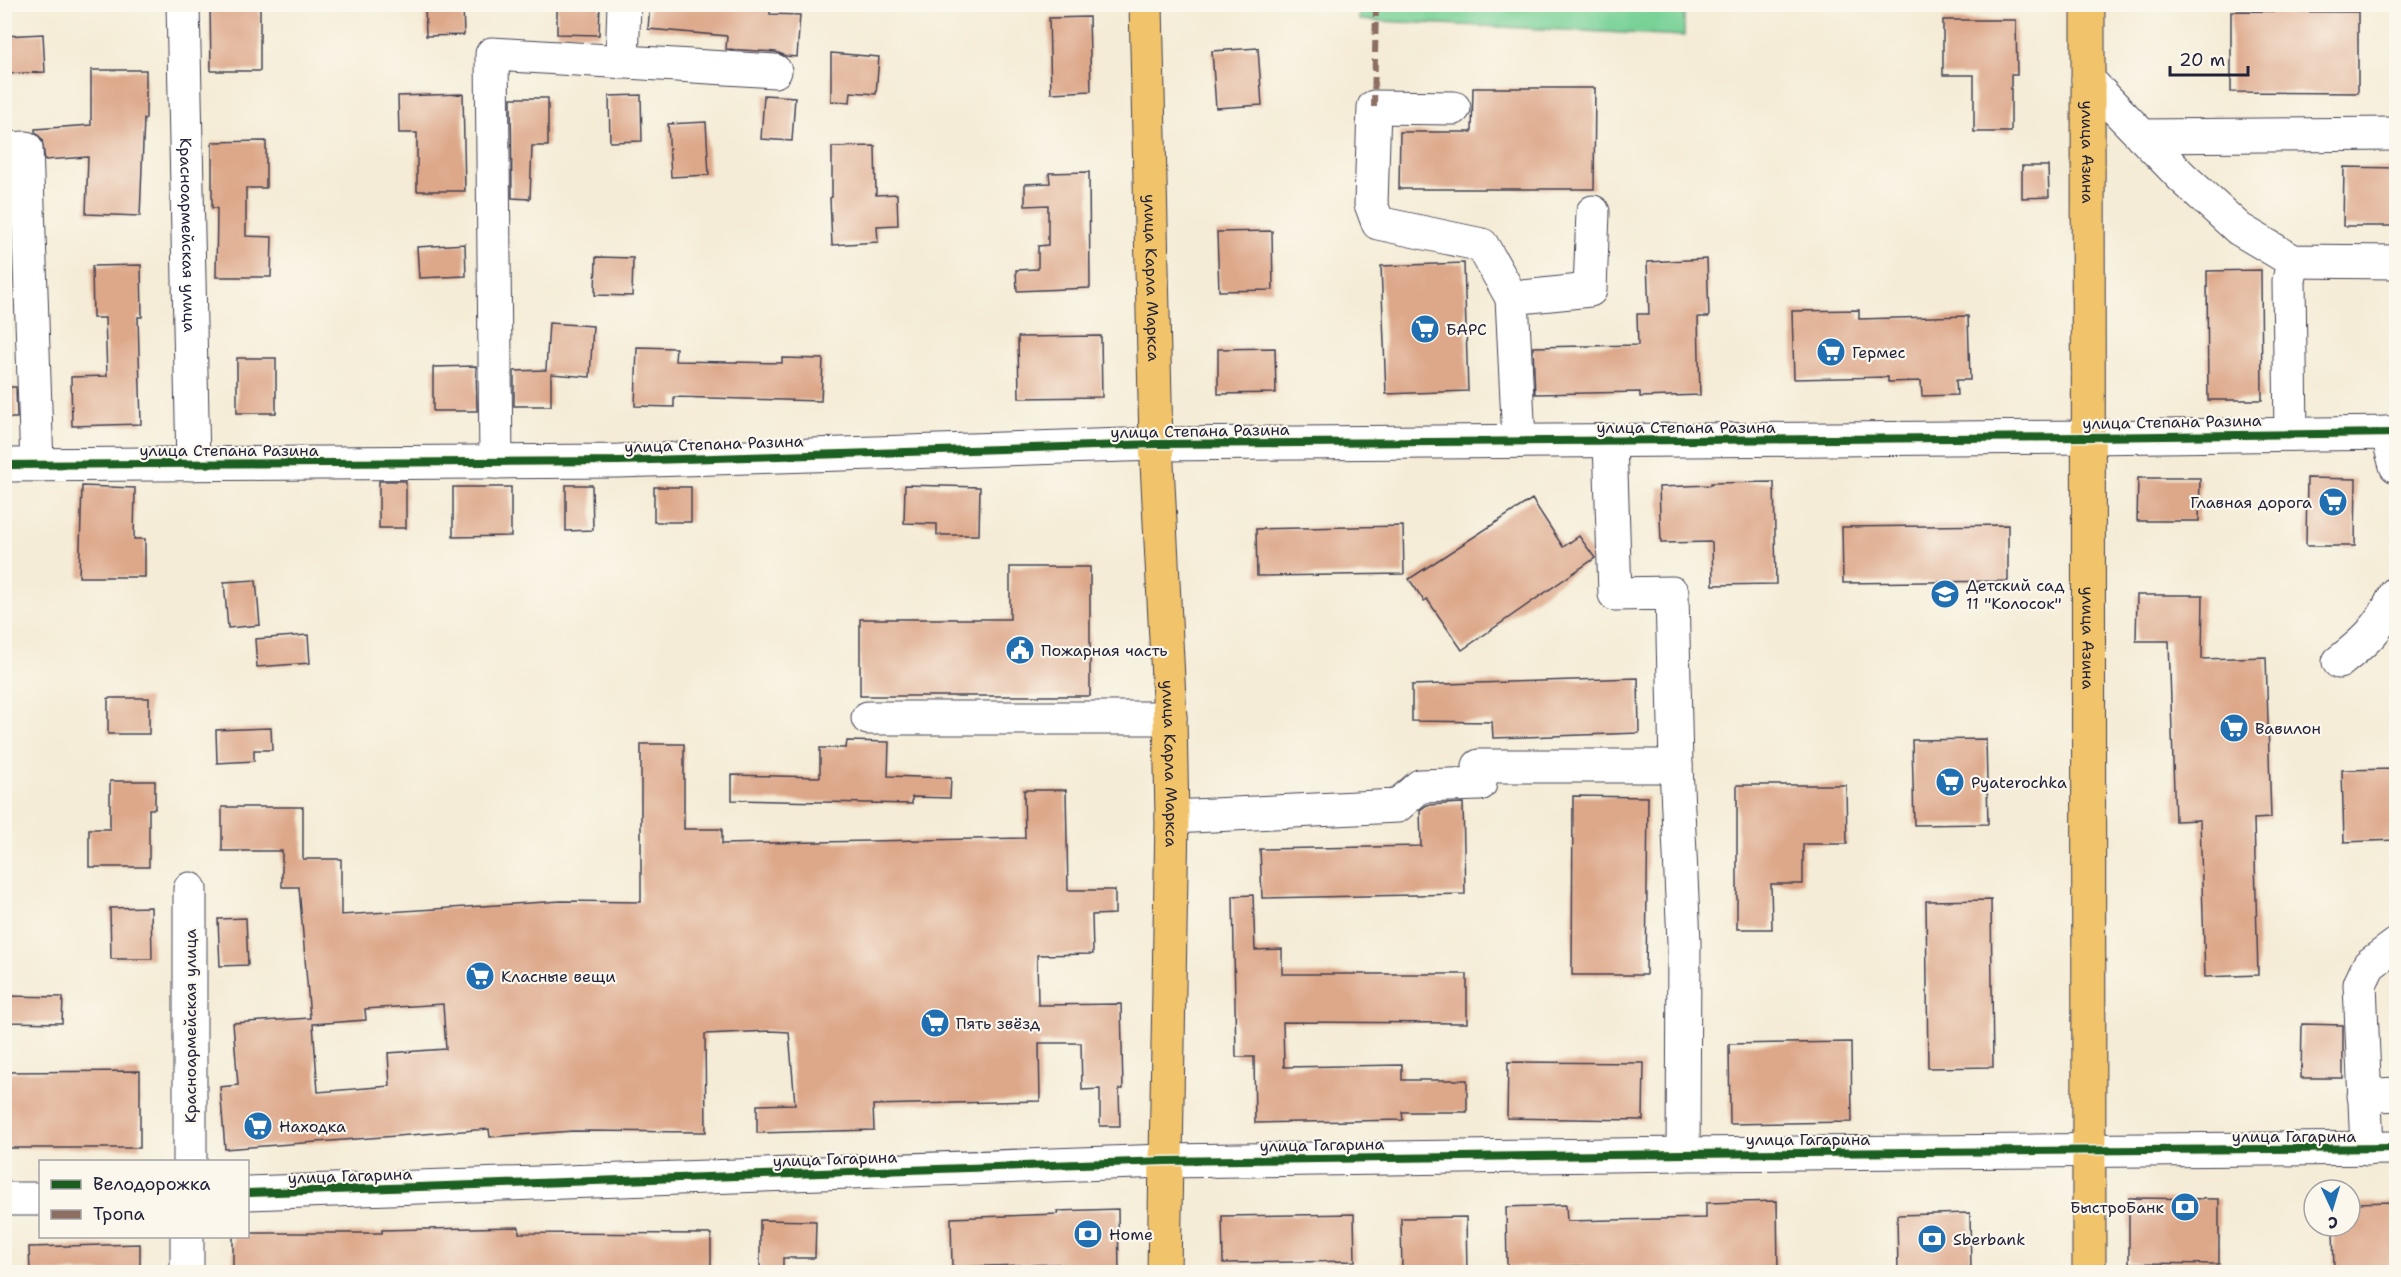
<svg xmlns="http://www.w3.org/2000/svg" width="2401" height="1277" viewBox="0 0 2401 1277" font-family="'Shantell Sans',sans-serif">
  <style>
    .green { fill: #78d197; stroke: #4d7a69; stroke-width: 1.5 }
    .building { fill: #dda789; fill-rule: evenodd }
    .lines { fill: none; stroke-linecap: round; stroke-linejoin: round }
    .minor-casing { stroke: #424052; stroke-width: 35 }
    .major-casing { stroke: #424052; stroke-width: 35 }
    .minor { stroke: #fff; stroke-width: 33 }
    .major { stroke: #f1c36a; stroke-width: 33 }
    .quiet { stroke: #8d6e63; stroke-width: 6; stroke-dasharray: 12 6; stroke-linecap: butt }
    .cycleway-casing { stroke: #fbf7ec; stroke-width: 11 }
    .cycleway { stroke: #1b5e20; stroke-width: 8 }
    .labels { text-anchor: middle; dominant-baseline: central; stroke-width: 4.5; stroke-linejoin: round; paint-order: stroke }
    .street-label { font-size: 16px; fill: #22223b; stroke: #fbf7ec }
    .poi-label { font-size: 16px; fill: #22223b; stroke: #fbf7ec; text-anchor: start }
  </style>
  <rect width="100%" height="100%" fill="#fbf7ec"/>
  <filter id="ink" filterUnits="userSpaceOnUse"><feTurbulence type="fractalNoise" baseFrequency=".0167" numOctaves="2"/><feDisplacementMap in="SourceGraphic" scale="12" xChannelSelector="R" yChannelSelector="G"/><feConvolveMatrix kernelMatrix="1 2 1 2 8 2 1 2 1" color-interpolation-filters="sRGB"/></filter>
  <filter id="wash" filterUnits="userSpaceOnUse"><feTurbulence type="fractalNoise" baseFrequency=".008" numOctaves="4" result="noise"/><feDisplacementMap in="SourceGraphic" scale="24" xChannelSelector="R" yChannelSelector="G"/><feGaussianBlur stdDeviation="1.35" result="paint"/><feColorMatrix in="noise" values="0 0 0 0 0 0 0 0 0 0 0 0 0 0 0 0 0 1.4 0 .05"/><feComposite in="paint" operator="in"/></filter>
  <g filter="url(#wash)">
    <rect width="100%" height="100%" fill="#f4ecd6"/>
    <path class="green" d="M 1359,5 L 1684,5 L 1684,36 L 1359,20 Z"/>
    <g id="blocks">
      <path class="building" d="M 260,4 L 260,71 L 211,71 L 210,5 Z
        M 425,4 L 463,4 L 464,35 L 426,36 Z
        M 557,4 L 600,4 L 599,35 L 557,34 Z
        M 650,4 L 770,8 L 770,14 L 800,15 L 797,57 L 786,56 L 776,52 L 726,49 L 727,36 L 648,29 Z
        M 2231,11 L 2358,12 L 2358,93 L 2231,92 Z
        M 1089,17 L 1091,91 L 1051,93 L 1049,18 Z
        M 1943,20 L 2016,20 L 2017,75 L 2011,75 L 2011,132 L 1974,132 L 1974,75 L 1943,75 Z
        M 43,34 L 45,72 L 4,74 L 4,36 Z
        M 1258,48 L 1262,105 L 1216,108 L 1212,51 Z
        M 831,53 L 879,57 L 876,94 L 851,92 L 850,102 L 831,101 Z
        M 91,70 L 146,70 L 146,119 L 144,119 L 140,216 L 86,214 L 88,157 L 45,160 L 42,139 L 35,132 L 35,129 L 91,125 Z
        M 1473,88 L 1595,88 L 1594,189 L 1399,189 L 1400,132 L 1472,132 Z
        M 463,94 L 465,191 L 417,191 L 417,133 L 399,133 L 398,96 Z
        M 641,95 L 642,141 L 610,142 L 609,96 Z
        M 764,95 L 795,97 L 792,141 L 761,139 Z
        M 511,98 L 548,98 L 548,146 L 532,146 L 530,199 L 512,198 Z
        M 706,122 L 709,175 L 671,177 L 668,124 Z
        M 266,141 L 266,188 L 246,188 L 246,236 L 272,237 L 271,277 L 216,277 L 217,208 L 212,208 L 212,142 Z
        M 875,146 L 876,195 L 897,194 L 898,225 L 877,226 L 878,242 L 832,245 L 830,198 L 832,197 L 832,147 Z
        M 2022,166 L 2048,166 L 2049,197 L 2022,198 Z
        M 2344,167 L 2397,168 L 2397,226 L 2343,226 Z
        M 1089,172 L 1090,288 L 1017,291 L 1016,270 L 1038,269 L 1038,246 L 1048,245 L 1048,205 L 1025,206 L 1025,184 L 1050,183 L 1049,173 Z
        M 1272,231 L 1273,290 L 1219,291 L 1217,232 Z
        M 465,244 L 466,276 L 419,278 L 417,247 Z
        M 596,257 L 633,258 L 632,296 L 595,295 Z
        M 1707,259 L 1709,317 L 1698,317 L 1700,395 L 1640,397 L 1640,392 L 1535,394 L 1533,347 L 1638,345 L 1637,314 L 1649,314 L 1647,262 Z
        M 1464,263 L 1468,391 L 1386,394 L 1381,266 Z
        M 141,265 L 142,317 L 138,317 L 141,424 L 72,426 L 71,377 L 107,376 L 105,318 L 93,318 L 92,266 Z
        M 2261,270 L 2262,400 L 2208,400 L 2207,271 Z
        M 1859,310 L 1859,319 L 1968,316 L 1970,380 L 1956,380 L 1957,395 L 1922,396 L 1921,381 L 1888,382 L 1888,377 L 1794,379 L 1792,311 Z
        M 549,323 L 593,326 L 590,377 L 551,374 L 551,406 L 514,406 L 514,371 L 546,370 Z
        M 1101,336 L 1102,397 L 1019,398 L 1018,337 Z
        M 637,347 L 676,348 L 675,361 L 782,363 L 782,358 L 823,359 L 821,401 L 674,397 L 674,407 L 635,406 Z
        M 1275,348 L 1276,393 L 1218,394 L 1218,349 Z
        M 237,358 L 276,358 L 276,413 L 237,413 Z
        M 476,366 L 477,411 L 433,411 L 433,367 Z
        M 4,387 L 16,387 L 17,418 L 4,418 Z
        M 2138,478 L 2200,478 L 2199,521 L 2137,521 Z
        M 2307,478 L 2356,479 L 2355,546 L 2306,546 Z
        M 379,481 L 406,481 L 406,528 L 379,528 Z
        M 1774,482 L 1776,584 L 1713,585 L 1712,542 L 1661,543 L 1659,487 L 1711,485 L 1711,483 Z
        M 566,485 L 592,485 L 593,530 L 566,531 Z
        M 905,485 L 980,487 L 979,535 L 937,535 L 937,524 L 904,523 Z
        M 82,486 L 135,488 L 134,539 L 145,539 L 145,577 L 79,577 Z
        M 453,487 L 511,487 L 511,536 L 453,537 Z
        M 654,487 L 691,487 L 691,522 L 654,522 Z
        M 1532,499 L 1563,547 L 1579,536 L 1595,558 L 1462,650 L 1427,599 L 1424,601 L 1409,579 Z
        M 2008,525 L 2008,581 L 1843,583 L 1842,527 Z
        M 1403,526 L 1404,574 L 1257,576 L 1256,529 Z
        M 1010,567 L 1090,567 L 1090,696 L 860,696 L 860,619 L 1010,619 Z
        M 256,580 L 260,625 L 228,628 L 224,582 Z
        M 2137,595 L 2203,595 L 2202,659 L 2266,657 L 2271,818 L 2254,819 L 2258,975 L 2205,977 L 2200,820 L 2175,821 L 2169,641 L 2136,641 Z
        M 308,635 L 310,663 L 257,667 L 255,639 Z
        M 1638,678 L 1639,733 L 1493,738 L 1492,722 L 1412,721 L 1412,685 Z
        M 108,698 L 149,698 L 149,734 L 108,734 Z
        M 271,728 L 272,750 L 254,750 L 254,761 L 217,763 L 216,730 Z
        M 1986,739 L 1988,824 L 1914,825 L 1912,740 Z
        M 847,741 L 889,742 L 888,776 L 951,778 L 950,798 L 912,797 L 912,804 L 732,800 L 732,775 L 820,777 L 820,748 L 846,748 Z
        M 641,744 L 684,744 L 684,829 L 722,829 L 722,844 L 1025,838 L 1024,790 L 1066,790 L 1068,890 L 1115,890 L 1115,914 L 1092,915 L 1093,954 L 1037,955 L 1038,1005 L 1121,1004 L 1123,1089 L 1119,1089 L 1120,1126 L 1100,1126 L 1100,1089 L 1082,1090 L 1081,1043 L 1039,1043 L 1040,1101 L 873,1105 L 874,1130 L 757,1133 L 757,1105 L 795,1104 L 789,1032 L 770,1031 L 705,1034 L 706,1132 L 573,1131 L 490,1137 L 489,1129 L 225,1149 L 220,1087 L 238,1085 L 233,1023 L 310,1018 L 299,887 L 282,887 L 282,851 L 222,851 L 222,807 L 303,807 L 303,859 L 341,859 L 341,915 L 562,901 L 641,902 ZM 443,1004 L 446,1049 L 388,1053 L 390,1086 L 318,1092 L 313,1024 L 366,1020 L 365,1009 Z
        M 2397,769 L 2397,840 L 2344,842 L 2342,770 Z
        M 110,781 L 155,781 L 155,809 L 149,809 L 149,867 L 89,867 L 89,829 L 110,829 Z
        M 1737,785 L 1846,785 L 1847,844 L 1803,844 L 1803,884 L 1771,884 L 1772,929 L 1737,929 Z
        M 1573,796 L 1648,797 L 1646,975 L 1572,975 Z
        M 1463,803 L 1465,894 L 1262,898 L 1260,849 L 1421,846 L 1420,810 L 1427,805 Z
        M 1253,895 L 1255,950 L 1282,949 L 1282,974 L 1467,974 L 1467,1023 L 1283,1022 L 1284,1067 L 1402,1065 L 1402,1080 L 1467,1080 L 1467,1112 L 1402,1112 L 1403,1120 L 1255,1123 L 1254,1057 L 1236,1057 L 1233,896 Z
        M 1991,900 L 1993,1067 L 1928,1068 L 1926,901 Z
        M 151,907 L 152,959 L 111,959 L 110,908 Z
        M 246,918 L 248,965 L 220,966 L 218,919 Z
        M 4,996 L 63,997 L 62,1023 L 4,1022 Z
        M 2302,1024 L 2343,1025 L 2343,1078 L 2301,1078 Z
        M 1851,1042 L 1852,1122 L 1730,1124 L 1729,1044 Z
        M 1508,1062 L 1644,1063 L 1643,1120 L 1507,1118 Z
        M 140,1071 L 140,1148 L 5,1148 L 5,1072 Z
        M 2129,1198 L 2219,1199 L 2219,1264 L 2129,1263 Z
        M 1777,1201 L 1778,1272 L 1587,1272 L 1587,1266 L 1507,1267 L 1506,1207 L 1566,1205 L 1567,1221 L 1706,1218 L 1706,1203 Z
        M 2397,1202 L 2397,1272 L 2334,1272 L 2333,1226 L 2350,1226 L 2350,1203 Z
        M 1118,1209 L 1119,1272 L 1059,1272 L 1059,1264 L 952,1267 L 951,1218 L 1058,1214 L 1057,1211 Z
        M 1970,1213 L 1971,1272 L 1898,1272 L 1897,1215 Z
        M 1354,1214 L 1355,1261 L 1223,1263 L 1222,1216 Z
        M 1466,1217 L 1467,1272 L 1402,1272 L 1401,1218 Z
        M 760,1220 L 816,1221 L 815,1258 L 783,1258 L 783,1272 L 760,1272 Z
        M 519,1227 L 519,1233 L 711,1234 L 711,1272 L 556,1272 L 556,1270 L 233,1272 L 233,1236 L 248,1236 L 248,1233 L 382,1233 L 382,1230 Z
        M 140,1244 L 140,1272 L 30,1272 L 29,1247 Z"/>
    </g>
  </g>
  <g filter="url(#ink)">
    <use href="#blocks" fill-opacity="0" stroke="#424052" stroke-width="1.5"/>
    <g class="lines">
      <g class="minor-casing">
        <g id="minor">
          <path id="s1" d="M 183,4 L 193,464"/>
          <path d="M 622,62 L 624,4"/>
          <path d="M 2088,80 L 2182,177 L 2239,229 L 2293,261 L 2396,262"/>
          <path d="M 1454,108 L 1374,107 L 1371,204 L 1378,223 L 1482,245 L 1512,298"/>
          <path d="M 2142,136 L 2396,134"/>
          <path d="M 4,149 L 26,148 L 37,465"/>
          <path d="M 2387,433 L 2396,466"/>
          <path d="M 2291,434 L 2289,281 L 2293,261"/>
          <path d="M 1519,441 L 1512,298 L 1590,290 L 1593,212"/>
          <path d="M 496,462 L 492,54 L 775,71"/>
          <path d="M 4,465 L 618,461 L 1156,444 L 2088,437 L 2396,433"/>
          <path d="M 2339,662 C 2368,639 2380,628 2396,593"/>
          <path d="M 868,718 L 1170,718"/>
          <path d="M 1676,766 L 1684,942 L 1683,1154"/>
          <path d="M 1172,817 L 1397,806 L 1420,786 L 1480,784 L 1479,766 L 1676,766 L 1672,593 L 1615,594 L 1610,441"/>
          <path d="M 2364,1096 L 2396,1094"/>
          <path d="M 2367,1149 L 2360,984 L 2369,965 L 2396,945"/>
          <path d="M 190,1162 L 190,889"/>
          <path d="M 248,1193 L 1165,1161 L 1683,1154 L 2396,1148"/>
          <path d="M 4,1199 L 40,1199"/>
          <path d="M 187,1236 L 187,1272"/>
        </g>
      </g>
      <g class="major-casing">
        <g id="major">
          <path id="s2" d="M 1146,4 L 1156,444 L 1170,718 L 1172,817 L 1164,1272"/>
          <path id="s3" d="M 2088,4 L 2089,1272"/>
        </g>
      </g>
      <use href="#minor" class="minor"/>
      <use href="#major" class="major"/>
      <path class="quiet" d="M 1374,107 L 1376,4"/>
      <g class="cycleway-casing">
        <path id="cycleway" d="M 4,465 L 618,461 L 1156,444 L 2088,437 L 2396,433
          M 248,1193 L 1165,1161 L 1683,1154 L 2396,1148"/>
      </g>
      <use href="#cycleway" class="cycleway"/>
    </g>
  </g>
  <defs>
    <g id="supermarket-disc" transform="scale(1.5)"><circle r="9.5" fill="#1f6fb2" stroke="#fbf7ec"/><path d="M-6-5.5h2.5l.6 2H6L4.5 2H-2.5L-4.4-4H-6ZM-1.5 3.2a1.3 1.3 0 1 0 .1 0ZM3 3.2a1.3 1.3 0 1 0 .1 0Z" fill="#fff"/></g>
    <g id="school-disc" transform="scale(1.5)"><circle r="9.5" fill="#1f6fb2" stroke="#fbf7ec"/><path d="M0-5L7-2L0 1L-7-2ZM-4 1L0 2.5L4 1V4Q0 6-4 4Z" fill="#fff"/></g>
    <g id="civic-disc" transform="scale(1.5)"><circle r="9.5" fill="#1f6fb2" stroke="#fbf7ec"/><path d="M-.6-6.5H3V-4.5H.6V-3L4-1V1h2V6H-6V1h2V-1L-.6-3ZM-1.2 2.5V6h2.4V2.5Z" fill="#fff"/></g>
    <g id="bank-disc" transform="scale(1.5)"><circle r="9.5" fill="#1f6fb2" stroke="#fbf7ec"/><path d="M-6-4H6V4H-6ZM0-2.3a2.3 2.3 0 1 0 0 4.6a2.3 2.3 0 1 0 0-4.6Z" fill="#fff"/></g>
  </defs>
  <g fill-rule="evenodd">
    <use href="#supermarket-disc" x="1425" y="329"/>
    <use href="#supermarket-disc" x="1831" y="352"/>
    <use href="#supermarket-disc" x="2333" y="502"/>
    <use href="#school-disc" x="1945" y="594"/>
    <use href="#civic-disc" x="1020" y="650"/>
    <use href="#supermarket-disc" x="2234" y="728"/>
    <use href="#supermarket-disc" x="1950" y="782"/>
    <use href="#supermarket-disc" x="480" y="976"/>
    <use href="#supermarket-disc" x="935" y="1023"/>
    <use href="#supermarket-disc" x="258" y="1126"/>
    <use href="#bank-disc" x="2185" y="1207"/>
    <use href="#bank-disc" x="1088" y="1234"/>
    <use href="#bank-disc" x="1932" y="1239"/>
  </g>
  <g class="labels">
    <g class="street-label">
      <text stroke="none"><textPath href="#s3" startOffset="148">улица Азина</textPath></text>
      <text stroke="none"><textPath href="#s1" startOffset="231">Красноармейская улица</textPath></text>
      <text stroke="none"><textPath href="#s2" startOffset="274">улица Карла Маркса</textPath></text>
      <text transform="translate(2172 422) rotate(-1)">улица Степана Разина</text>
      <text x="1686" y="427">улица Степана Разина</text>
      <text transform="translate(1200 431) rotate(-1)">улица Степана Разина</text>
      <text transform="translate(714 444) rotate(-2)">улица Степана Разина</text>
      <text x="229" y="450">улица Степана Разина</text>
      <text stroke="none"><textPath href="#s3" startOffset="634">улица Азина</textPath></text>
      <text stroke="none"><textPath href="#s2" startOffset="760">улица Карла Маркса</textPath></text>
      <text transform="translate(190 1026) rotate(-90)">Красноармейская улица</text>
      <text x="2294" y="1136">улица Гагарина</text>
      <text x="1808" y="1139">улица Гагарина</text>
      <text transform="translate(1322 1145) rotate(-1)">улица Гагарина</text>
      <text transform="translate(835 1159) rotate(-2)">улица Гагарина</text>
      <text transform="translate(350 1176) rotate(-2)">улица Гагарина</text>
    </g>
    <g class="poi-label">
      <text x="1446" y="329">БАРС</text>
      <text x="1852" y="352">Гермес</text>
      <text x="2312" y="502" text-anchor="end">Главная дорога</text>
      <text x="1966" y="585">Детский сад<tspan x="1966" dy="18">11 "Колосок"</tspan></text>
      <text x="1041" y="650">Пожарная часть</text>
      <text x="2255" y="728">Вавилон</text>
      <text x="1971" y="782">Pyaterochka</text>
      <text x="501" y="976">Класные вещи</text>
      <text x="956" y="1023">Пять звёзд</text>
      <text x="279" y="1126">Находка</text>
      <text x="2164" y="1207" text-anchor="end">БыстроБанк</text>
      <text x="1109" y="1234">Home</text>
      <text x="1953" y="1239">Sberbank</text>
    </g>
  </g>
  <rect width="2401" height="1277" fill="none" stroke="#fbf7ec" stroke-width="24"/>
  <rect x="39" y="1160" width="210" height="78" fill="#fbf7ec" stroke="#a4a2a5" stroke-width="1.5"/>
  <rect x="51" y="1180" width="30" height="9" fill="#1b5e20" stroke="#a4a2a5" stroke-width="1.5"/>
  <text x="93" y="1190" font-size="18" fill="#22223b">Велодорожка</text>
  <rect x="51" y="1210" width="30" height="9" fill="#8d6e63" stroke="#a4a2a5" stroke-width="1.5"/>
  <text x="93" y="1220" font-size="18" fill="#22223b">Тропа</text>
  <g transform="translate(2332 1208) rotate(176)"><circle r="28" fill="#fbf7ec" stroke="#a4a2a5" stroke-width="1.5"/>
  <path d="M0-4.5L10 22L0 15L-10 22Z" fill="#1f6fb2"/>
  <text y="-9" font-size="16" font-weight="bold" text-anchor="middle" fill="#22223b">С</text>
  </g>
  <path d="M2170 66v9h78v-9" fill="none" stroke="#22223b" stroke-width="3"/>
  <text x="2179" y="66" font-size="18" fill="#22223b" stroke="#fbf7ec" stroke-width="4.5" paint-order="stroke">20 m</text>
</svg>
